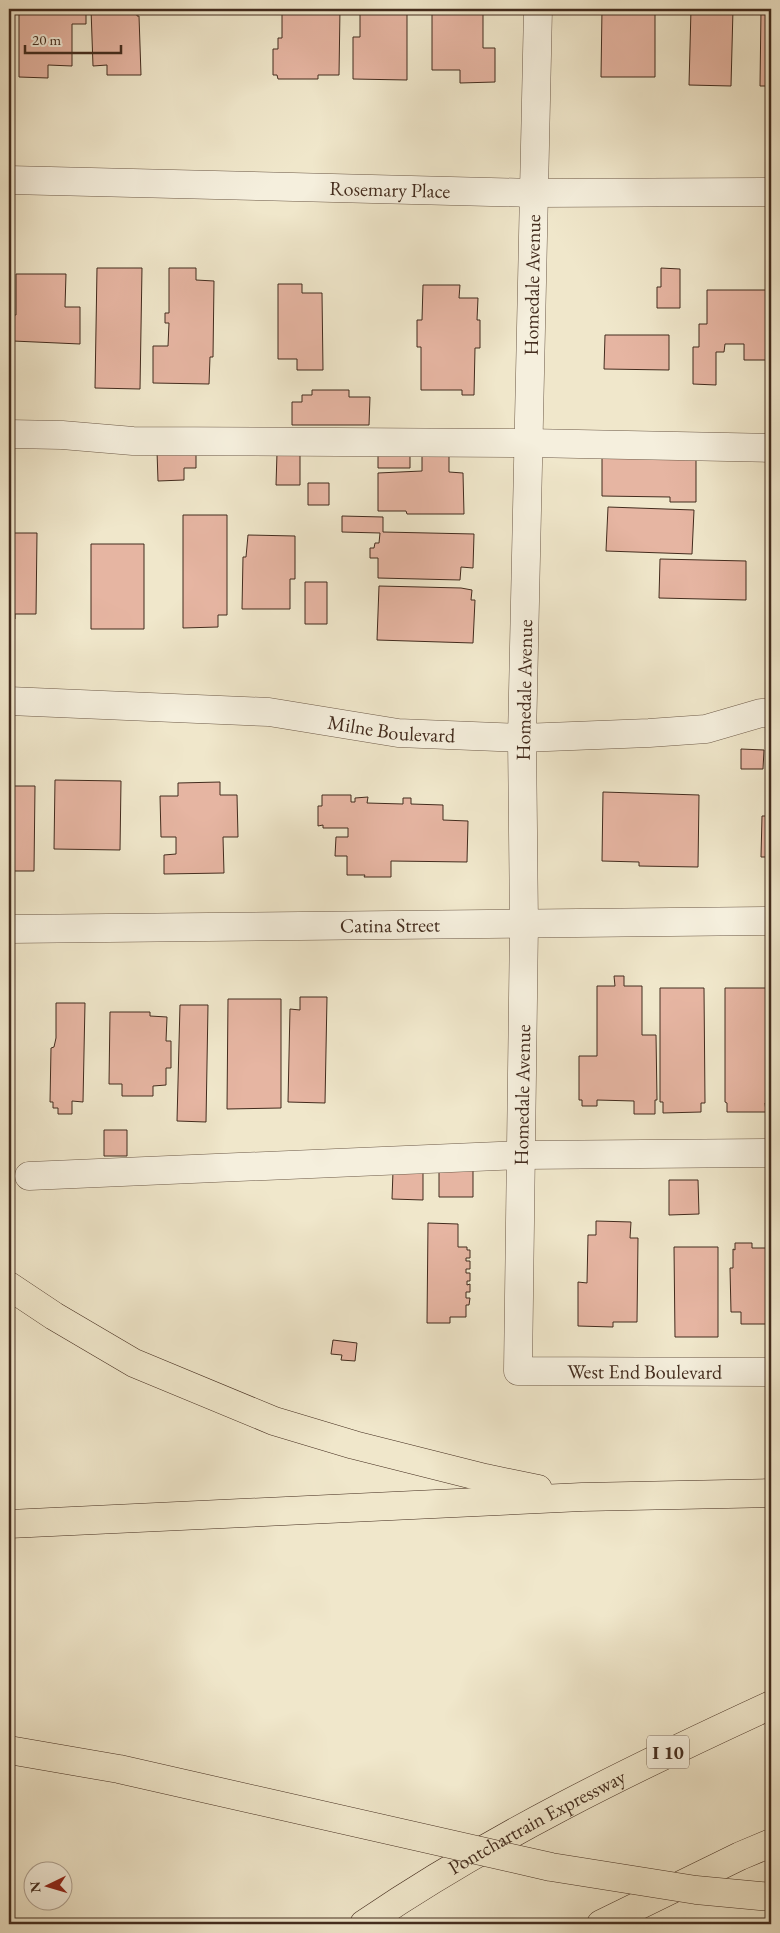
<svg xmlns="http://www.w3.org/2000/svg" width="780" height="1933" viewBox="0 0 780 1933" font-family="'EB Garamond',serif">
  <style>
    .building { fill: #e6b5a2; stroke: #432c1e }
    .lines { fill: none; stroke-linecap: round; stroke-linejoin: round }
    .minor-casing { stroke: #6e5b49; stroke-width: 29 }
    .highway-casing { stroke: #432c1e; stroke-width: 29 }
    .minor { stroke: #f5efdd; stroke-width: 28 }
    .highway { stroke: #f0e7cb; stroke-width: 28 }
    .highway-bridge-casing { stroke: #432c1e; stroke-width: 29; stroke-linecap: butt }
    .highway-bridge { stroke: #f0e7cb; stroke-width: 28 }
    .labels { text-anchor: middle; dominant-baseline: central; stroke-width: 4; stroke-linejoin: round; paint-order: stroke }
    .shield { fill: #f5efdd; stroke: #786657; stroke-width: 1 }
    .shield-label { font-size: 19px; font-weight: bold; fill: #432c1e }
    .street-label { font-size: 20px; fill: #432c1e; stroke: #f5efdd }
  </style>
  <rect width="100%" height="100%" fill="#f0e7cb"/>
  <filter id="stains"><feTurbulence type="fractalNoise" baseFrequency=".004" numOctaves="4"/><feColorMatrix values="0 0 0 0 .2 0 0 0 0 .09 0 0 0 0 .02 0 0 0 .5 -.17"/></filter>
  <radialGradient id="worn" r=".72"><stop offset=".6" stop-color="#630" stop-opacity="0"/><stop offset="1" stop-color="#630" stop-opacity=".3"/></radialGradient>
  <path class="building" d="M 19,9 L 86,9 L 86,24 L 72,24 L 72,66 L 48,65 L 48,78 L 19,77 Z
    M 91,9 L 137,9 L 137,16 L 139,16 L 141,75 L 107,75 L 107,65 L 93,66 Z
    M 282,9 L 340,9 L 339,75 L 318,75 L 318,79 L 278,79 L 277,75 L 273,75 L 273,49 L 278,49 L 278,38 L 282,38 Z
    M 360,9 L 407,9 L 407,80 L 353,79 L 353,37 L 360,37 Z
    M 432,9 L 483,9 L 483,48 L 495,48 L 495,82 L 460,83 L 460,70 L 432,70 Z
    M 602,9 L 655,9 L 655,77 L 601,77 Z
    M 691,9 L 733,9 L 731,86 L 689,85 Z
    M 763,9 L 771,9 L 771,86 L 760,86 L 761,10 Z
    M 97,268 L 142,268 L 140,389 L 95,388 Z
    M 169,268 L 196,268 L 196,280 L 214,281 L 213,357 L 210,357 L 209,384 L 153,383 L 153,346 L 168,346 L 169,323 L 165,323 L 165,313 L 169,313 Z
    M 661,268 L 680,269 L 680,308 L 657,308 L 657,287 L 661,287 Z
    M 16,274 L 66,274 L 65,307 L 80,307 L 80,344 L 13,341 L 14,315 L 16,315 Z
    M 278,284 L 302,284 L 302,293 L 322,293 L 323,370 L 297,370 L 297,359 L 278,359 Z
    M 423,285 L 460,285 L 459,298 L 478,298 L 477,320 L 480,320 L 480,348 L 475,348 L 474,395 L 462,395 L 462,390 L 421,390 L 421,347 L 417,347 L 417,320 L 422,320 Z
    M 707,290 L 771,290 L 771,360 L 744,360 L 744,344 L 725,344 L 724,352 L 716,352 L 716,385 L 693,384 L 693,347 L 699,347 L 699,324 L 707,324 Z
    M 605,335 L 669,335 L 669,370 L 604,369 Z
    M 312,390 L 349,390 L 349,397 L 370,397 L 369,425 L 292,425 L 292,402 L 302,402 L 302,395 L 312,395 Z
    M 410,449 L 410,468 L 378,468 L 378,450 Z
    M 196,450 L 196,468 L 184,468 L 184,480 L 158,481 L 157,451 Z
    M 277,453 L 300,454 L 300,485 L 276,485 Z
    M 422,453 L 449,453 L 449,472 L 463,473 L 464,514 L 407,514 L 406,511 L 378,511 L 378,473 L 422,471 Z
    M 602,455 L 696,458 L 696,502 L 670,502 L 670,497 L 602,496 Z
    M 308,483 L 329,483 L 329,505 L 308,505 Z
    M 608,507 L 694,510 L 692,554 L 606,551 Z
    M 183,515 L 227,515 L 227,615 L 218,615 L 218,627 L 183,628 Z
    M 342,516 L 383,517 L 383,532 L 474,534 L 473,568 L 461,567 L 460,580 L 378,578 L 378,558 L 370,558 L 370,548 L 374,548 L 375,543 L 379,543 L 380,533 L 342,532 Z
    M 9,533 L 37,533 L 36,614 L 15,614 L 15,619 L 9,618 Z
    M 248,535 L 295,536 L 295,579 L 290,579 L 290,609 L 242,609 L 243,557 L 246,557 Z
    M 91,544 L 144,544 L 144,629 L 91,629 Z
    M 660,559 L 746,561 L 746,600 L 659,598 Z
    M 305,582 L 327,582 L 327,624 L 305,624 Z
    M 379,586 L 461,588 L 472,590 L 471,600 L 475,600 L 473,643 L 377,640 Z
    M 741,749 L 764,750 L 763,769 L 741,769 Z
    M 55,780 L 121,781 L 120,850 L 54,849 Z
    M 220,782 L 220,795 L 237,795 L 238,837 L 223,837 L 224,873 L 164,874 L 164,855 L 176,854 L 176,837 L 161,837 L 160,796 L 178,796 L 178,783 Z
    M 9,786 L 35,786 L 34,871 L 13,871 L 13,853 L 9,853 Z
    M 603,792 L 699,795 L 698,867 L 639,866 L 639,862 L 602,861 Z
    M 322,795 L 351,795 L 351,802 L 355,802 L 355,798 L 368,797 L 367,803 L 403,804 L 403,798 L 411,798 L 411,804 L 443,805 L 443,820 L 468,821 L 467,862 L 391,861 L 391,877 L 364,877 L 365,875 L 347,875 L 347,856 L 335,856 L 336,837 L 348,837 L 348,828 L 323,828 L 323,825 L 318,826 L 318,806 L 322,806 Z
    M 762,816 L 771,816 L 771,857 L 761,857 Z
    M 614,976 L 624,976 L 624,986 L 642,986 L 642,1035 L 656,1035 L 657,1100 L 655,1100 L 655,1114 L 634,1114 L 634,1101 L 597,1100 L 597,1106 L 582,1106 L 582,1100 L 579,1100 L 579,1056 L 597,1056 L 597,986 L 615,986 Z
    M 660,988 L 704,988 L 705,1103 L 701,1103 L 701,1112 L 663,1113 L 663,1102 L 660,1102 Z
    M 725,988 L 769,988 L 768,1103 L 765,1103 L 766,1112 L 727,1112 L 727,1103 L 725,1102 Z
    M 300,997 L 327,997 L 325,1103 L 288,1102 L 290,1009 L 300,1010 Z
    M 228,999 L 281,999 L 281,1108 L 227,1109 Z
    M 56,1003 L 85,1003 L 83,1102 L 72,1101 L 72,1114 L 58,1114 L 58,1108 L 53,1108 L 53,1102 L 50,1102 L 51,1048 L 54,1047 L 56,1038 Z
    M 9,1004 L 14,1004 L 12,1144 L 9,1144 Z
    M 180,1005 L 208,1005 L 206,1122 L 177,1121 Z
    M 110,1012 L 150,1012 L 150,1016 L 167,1017 L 166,1041 L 171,1041 L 171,1068 L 166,1068 L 166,1085 L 153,1086 L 153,1096 L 122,1096 L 122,1084 L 109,1084 Z
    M 104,1130 L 127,1130 L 127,1156 L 104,1156 Z
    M 439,1169 L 473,1170 L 473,1197 L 439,1197 Z
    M 393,1171 L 423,1172 L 423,1200 L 392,1199 Z
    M 669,1180 L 698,1180 L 699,1214 L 669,1215 Z
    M 596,1221 L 631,1222 L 630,1238 L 638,1238 L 637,1322 L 613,1322 L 613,1327 L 578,1326 L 578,1282 L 587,1283 L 588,1235 L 596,1235 Z
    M 428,1223 L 458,1224 L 458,1247 L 467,1247 L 467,1250 L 470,1250 L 470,1258 L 466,1258 L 466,1261 L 470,1261 L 470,1269 L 466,1269 L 466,1273 L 470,1273 L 470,1281 L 467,1281 L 467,1285 L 470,1284 L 470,1292 L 466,1292 L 466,1298 L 470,1298 L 469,1305 L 466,1305 L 466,1317 L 450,1317 L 450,1323 L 427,1323 Z
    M 735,1243 L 752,1243 L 752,1248 L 771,1248 L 771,1324 L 741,1324 L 741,1312 L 731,1312 L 730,1268 L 733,1268 L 733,1249 L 735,1250 Z
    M 674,1247 L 718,1247 L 718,1337 L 675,1337 Z
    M 333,1340 L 357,1343 L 355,1361 L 341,1360 L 342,1355 L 331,1354 Z"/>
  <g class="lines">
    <g class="minor-casing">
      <g id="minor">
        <path id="s1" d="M 538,9 L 522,738 L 524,924 L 518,1371 L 771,1372"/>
        <path id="s2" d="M 9,180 L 535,193 L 771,192"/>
        <path d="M 9,434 L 62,435 L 133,441 L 529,443 L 771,448"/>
        <path id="s3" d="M 9,701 L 269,712 L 398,733 L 522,738 L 649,733 L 706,729 L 761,713 L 771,713"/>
        <path id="s4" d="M 9,929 L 771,921"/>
        <path d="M 29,1176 L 521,1155 L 771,1153"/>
      </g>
    </g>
    <g class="highway-casing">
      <g id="highway">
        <path d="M 9,1286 L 54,1316 L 134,1363 L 274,1421 L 354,1445 L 485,1478 L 538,1489"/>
        <path d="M 9,1524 L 582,1497 L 771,1493"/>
        <path id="s5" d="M 364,1924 C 492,1837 632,1769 771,1705"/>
        <path d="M 601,1924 L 740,1856 L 771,1843"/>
      </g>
    </g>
    <use href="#minor" class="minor"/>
    <use href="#highway" class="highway"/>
    <g class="highway-bridge-casing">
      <path id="highway-bridge" d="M 9,1750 L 119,1769 L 551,1867 L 696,1890 L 771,1897"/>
    </g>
    <use href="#highway-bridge" class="highway-bridge"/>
  </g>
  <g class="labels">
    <rect class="shield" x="647" y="1735.5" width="42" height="33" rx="4"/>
    <g class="shield-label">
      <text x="668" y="1752">I 10</text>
    </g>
    <g class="street-label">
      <text stroke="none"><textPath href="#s2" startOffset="381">Rosemary Place</textPath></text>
      <text transform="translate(532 285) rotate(-89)">Homedale Avenue</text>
      <text transform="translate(524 690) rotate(-89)">Homedale Avenue</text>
      <text stroke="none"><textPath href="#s3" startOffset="384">Milne Boulevard</textPath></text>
      <text stroke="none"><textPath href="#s4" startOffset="381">Catina Street</textPath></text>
      <text transform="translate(522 1095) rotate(-89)">Homedale Avenue</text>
      <text stroke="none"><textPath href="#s1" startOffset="1489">West End Boulevard</textPath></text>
      <text stroke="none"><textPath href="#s5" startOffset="201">Pontchartrain Expressway</textPath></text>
    </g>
  </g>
  <rect width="780" height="1933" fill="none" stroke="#f0e7cb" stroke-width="30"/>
  <rect x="10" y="10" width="760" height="1913" fill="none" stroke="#432c1e" stroke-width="2.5"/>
  <rect x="15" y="15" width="750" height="1903" fill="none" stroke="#432c1e"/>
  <g transform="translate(48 1886) rotate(265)"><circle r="24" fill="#f5efdd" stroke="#aea191"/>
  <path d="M0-4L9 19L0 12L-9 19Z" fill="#8f2418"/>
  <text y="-8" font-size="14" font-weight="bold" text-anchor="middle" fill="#432c1e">N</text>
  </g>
  <path d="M25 45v8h96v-8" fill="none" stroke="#432c1e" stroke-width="2.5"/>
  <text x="32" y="45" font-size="15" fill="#432c1e" stroke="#f5efdd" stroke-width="4" paint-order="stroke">20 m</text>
  <rect width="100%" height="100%" filter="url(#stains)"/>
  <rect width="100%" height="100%" fill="url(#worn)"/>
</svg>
